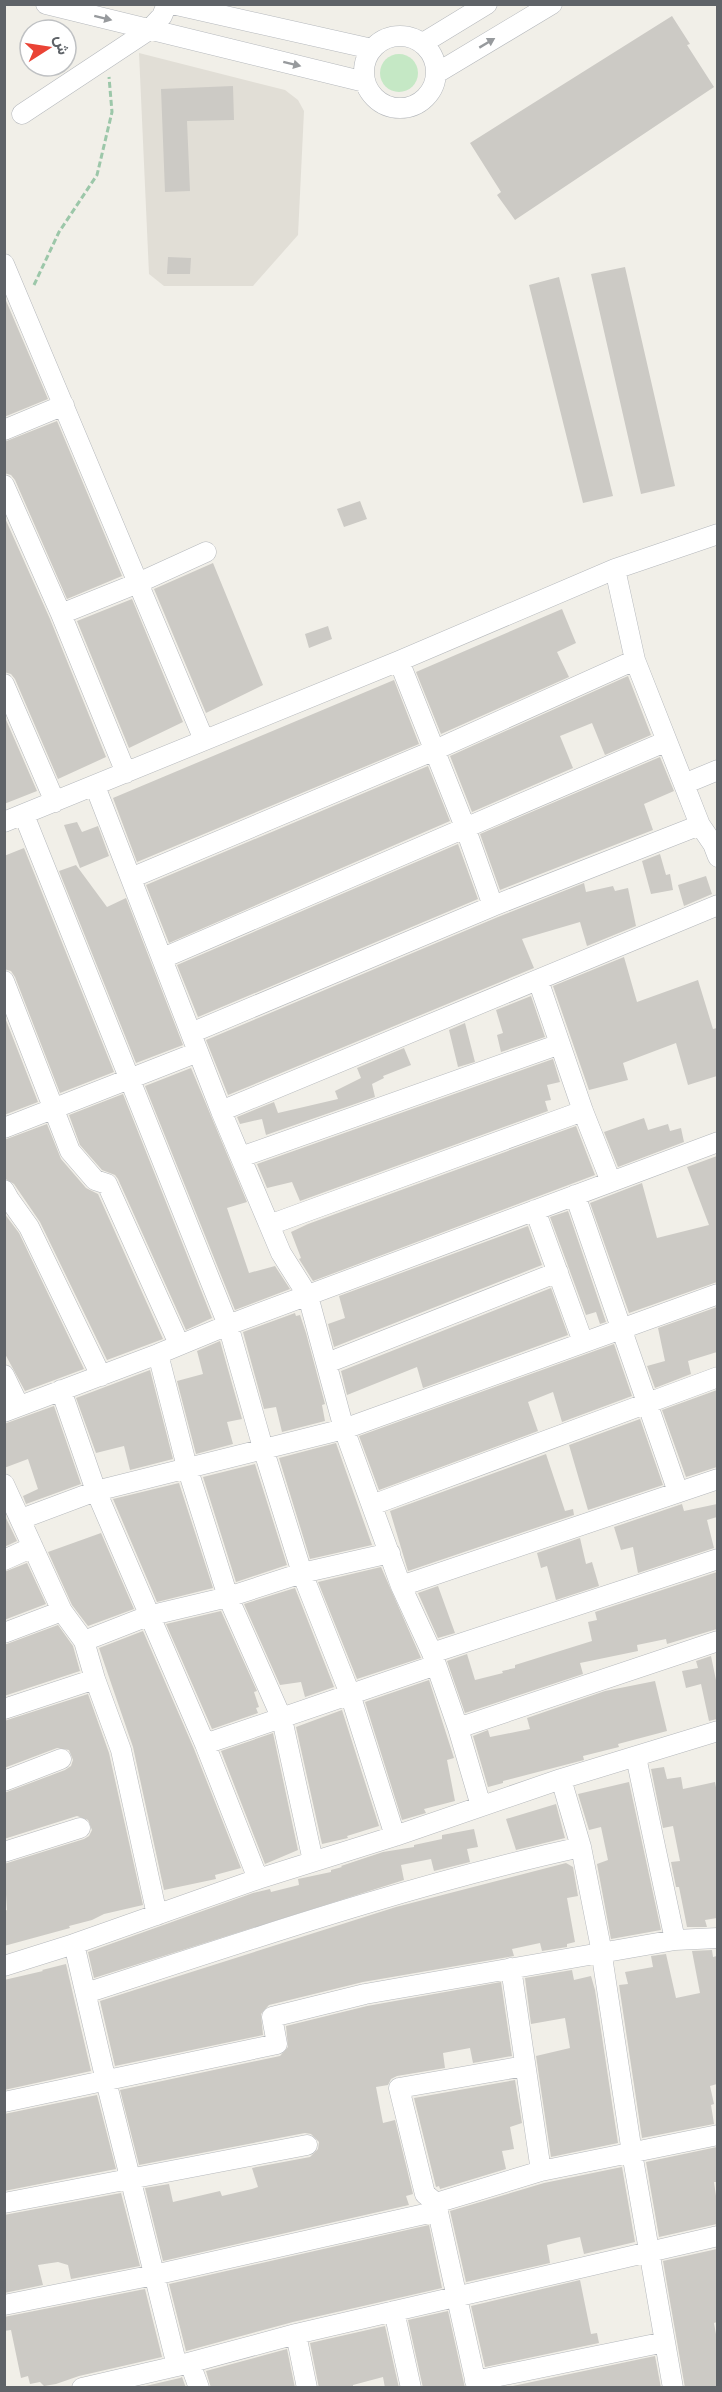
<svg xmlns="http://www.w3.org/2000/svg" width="722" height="2392" viewBox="0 0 722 2392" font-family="'DM Sans',Vazirmatn,sans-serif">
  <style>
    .education { fill: #e1ded6 }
    .green { fill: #c5e8c5 }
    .building { fill: #cccac5 }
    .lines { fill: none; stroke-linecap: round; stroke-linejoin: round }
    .minor-casing { stroke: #b5b8bc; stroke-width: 21 }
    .path { stroke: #9cc7a9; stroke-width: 3; stroke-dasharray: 6 3; stroke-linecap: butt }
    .minor { stroke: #fff; stroke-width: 20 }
    .oneway { fill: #979a9d }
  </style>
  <rect width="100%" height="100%" fill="#f1efe8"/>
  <path class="education" d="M 139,53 L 285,90 L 298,100 L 304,111 L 298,235 L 253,286 L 164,286 L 149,274 Z"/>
  <path class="green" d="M380 73a19 19 0 1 1 38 0a19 19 0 1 1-38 0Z"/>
  <path class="building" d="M 672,16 L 690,44 L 687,45 L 714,87 L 515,220 L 497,195 L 501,192 L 470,143 Z
    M 233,86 L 234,120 L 187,121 L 190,191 L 165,192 L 161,89 Z
    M 168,257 L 191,258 L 190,274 L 167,274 Z
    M 625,267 L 675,486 L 641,494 L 591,274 Z
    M 559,277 L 613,496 L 583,503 L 529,285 Z
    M 4,296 L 48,399 L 4,417 Z
    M 57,421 L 122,576 L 67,599 L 15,480 L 11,475 L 4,473 L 4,442 Z
    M 360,501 L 367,519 L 344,527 L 337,509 Z
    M 4,516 L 50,619 L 106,757 L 58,779 L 15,679 L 11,674 L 4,672 Z
    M 213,563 L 263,685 L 206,713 L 154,589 Z
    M 132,599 L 183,722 L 129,748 L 77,621 Z
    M 562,609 L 576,643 L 557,652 L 569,677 L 441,734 L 416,672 Z
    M 328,626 L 332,639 L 309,648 L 305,634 Z
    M 628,676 L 651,735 L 605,755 L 592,723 L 560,736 L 573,768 L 472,812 L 450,756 Z
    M 394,680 L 419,744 L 137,862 L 113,798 Z
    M 4,715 L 37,791 L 4,804 Z
    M 660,757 L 674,791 L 644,804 L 653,830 L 500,890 L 480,834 Z
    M 428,766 L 450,821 L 169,943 L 146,885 Z
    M 77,822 L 82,832 L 98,826 L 109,856 L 80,868 L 64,825 Z
    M 458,844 L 478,899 L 198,1017 L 177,965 Z
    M 24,848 L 114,1072 L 60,1093 L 15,977 L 11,971 L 4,969 L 4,856 Z
    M 660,854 L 666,875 L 670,874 L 673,890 L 651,894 L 642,861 Z
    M 76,865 L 107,907 L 126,898 L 183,1045 L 136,1063 L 59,871 Z
    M 706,876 L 712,894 L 684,906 L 678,885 Z
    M 584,883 L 586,892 L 613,886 L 615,891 L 628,888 L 636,926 L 587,946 L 580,922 L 522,939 L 534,968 L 228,1095 L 206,1040 L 498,917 Z
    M 624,957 L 637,1002 L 698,980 L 713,1029 L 717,1028 L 717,1076 L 688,1085 L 676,1043 L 623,1063 L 628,1080 L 589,1090 L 553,986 Z
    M 531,996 L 545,1037 L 501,1052 L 497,1035 L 503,1033 L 496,1010 Z
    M 4,1015 L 38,1102 L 4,1115 Z
    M 465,1023 L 475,1062 L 458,1067 L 449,1030 Z
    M 404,1048 L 411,1065 L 383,1076 L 384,1078 L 372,1084 L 375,1097 L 266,1135 L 262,1119 L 240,1124 L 237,1117 L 274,1102 L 278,1113 L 338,1099 L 335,1091 L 361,1078 L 357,1068 Z
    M 553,1059 L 560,1082 L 547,1085 L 551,1100 L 545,1101 L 548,1111 L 300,1201 L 292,1182 L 267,1188 L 257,1164 Z
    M 191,1068 L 247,1202 L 227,1208 L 249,1273 L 275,1266 L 290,1289 L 235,1310 L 145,1086 Z
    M 123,1094 L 212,1318 L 186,1330 L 118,1179 L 115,1175 L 102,1170 L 80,1145 L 69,1115 Z
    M 644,1118 L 648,1130 L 668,1124 L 670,1131 L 681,1128 L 684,1142 L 618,1167 L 604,1132 Z
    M 47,1124 L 61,1159 L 86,1188 L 98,1194 L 163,1339 L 107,1360 L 40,1222 L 14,1184 L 4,1178 L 4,1140 Z
    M 576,1126 L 595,1175 L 313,1281 L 299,1259 L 301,1258 L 291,1232 L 308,1224 Z
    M 717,1156 L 717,1282 L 629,1313 L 590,1203 L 642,1183 L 657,1238 L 709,1225 L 687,1167 Z
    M 568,1211 L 606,1322 L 600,1324 L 596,1312 L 586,1315 L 550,1217 Z
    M 4,1213 L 19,1233 L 84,1369 L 25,1391 L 4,1352 Z
    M 528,1226 L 542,1265 L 334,1347 L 328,1324 L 345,1318 L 339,1296 Z
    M 551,1288 L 568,1335 L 423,1388 L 417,1367 L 347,1395 L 341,1371 Z
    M 717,1307 L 717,1352 L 688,1361 L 691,1374 L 655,1388 L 647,1366 L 665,1361 L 658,1328 Z
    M 295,1313 L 296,1316 L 300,1315 L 306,1333 L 325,1404 L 322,1405 L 325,1421 L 282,1432 L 276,1407 L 264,1409 L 243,1332 Z
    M 220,1341 L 242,1419 L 227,1422 L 233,1444 L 196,1454 L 177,1381 L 203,1374 L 197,1351 Z
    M 614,1344 L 632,1396 L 562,1422 L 553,1392 L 528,1402 L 538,1431 L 379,1490 L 359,1436 Z
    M 150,1370 L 173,1459 L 130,1470 L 124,1446 L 96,1453 L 76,1398 Z
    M 717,1390 L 717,1467 L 686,1477 L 662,1410 Z
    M 54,1406 L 81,1484 L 26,1504 L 23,1496 L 38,1489 L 28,1459 L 4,1468 L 4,1424 Z
    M 640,1419 L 663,1485 L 588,1510 L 569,1445 Z
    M 336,1443 L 372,1545 L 310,1559 L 279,1458 Z
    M 546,1454 L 565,1511 L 573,1509 L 574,1515 L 408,1571 L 390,1511 Z
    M 255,1464 L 287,1565 L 236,1582 L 203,1477 Z
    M 179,1483 L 213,1588 L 157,1602 L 113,1499 Z
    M 682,1504 L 684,1511 L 717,1504 L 717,1517 L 707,1520 L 714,1548 L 638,1573 L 633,1547 L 621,1550 L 614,1527 Z
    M 4,1514 L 17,1541 L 4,1547 Z
    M 101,1533 L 134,1609 L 88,1626 L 72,1605 L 48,1552 Z
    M 580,1538 L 586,1564 L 592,1562 L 599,1586 L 556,1600 L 547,1566 L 541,1568 L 537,1553 Z
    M 27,1563 L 46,1604 L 4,1620 L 4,1572 Z
    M 381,1567 L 421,1658 L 357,1679 L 318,1582 Z
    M 717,1572 L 717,1629 L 667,1644 L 666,1639 L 637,1645 L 638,1651 L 580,1663 L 583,1674 L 465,1713 L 447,1661 L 467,1654 L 475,1680 L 503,1673 L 502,1671 L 515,1668 L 515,1665 L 592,1641 L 588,1622 L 597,1620 L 595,1612 Z
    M 438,1586 L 455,1633 L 438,1638 L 418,1593 Z
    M 295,1588 L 334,1687 L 305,1697 L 301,1682 L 280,1685 L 244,1604 Z
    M 221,1611 L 257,1691 L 254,1692 L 259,1707 L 256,1708 L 258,1713 L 212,1729 L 166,1624 Z
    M 58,1625 L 73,1646 L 80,1671 L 4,1696 L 4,1645 Z
    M 143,1631 L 194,1749 L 241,1868 L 215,1875 L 216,1879 L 164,1890 L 133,1747 L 99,1648 Z
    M 711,1656 L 717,1685 L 717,1719 L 709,1721 L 701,1684 L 686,1688 L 682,1671 L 698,1668 L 696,1661 Z
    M 429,1680 L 454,1758 L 447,1760 L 455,1801 L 424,1809 L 426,1813 L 402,1820 L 365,1702 Z
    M 655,1681 L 667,1731 L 618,1744 L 619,1747 L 583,1756 L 584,1760 L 503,1781 L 503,1783 L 488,1787 L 473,1736 L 488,1730 L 490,1737 L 530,1729 L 527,1718 L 605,1691 Z
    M 88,1694 L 109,1753 L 143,1905 L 104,1914 L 92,1920 L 69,1926 L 70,1928 L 4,1946 L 4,1911 L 7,1910 L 4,1864 L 84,1839 L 89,1836 L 92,1830 L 88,1820 L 77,1816 L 4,1839 L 4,1793 L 65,1770 L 71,1766 L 73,1760 L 69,1750 L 57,1748 L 4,1768 L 4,1721 Z
    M 342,1710 L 379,1826 L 347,1836 L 348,1838 L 322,1844 L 296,1727 Z
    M 273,1733 L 298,1850 L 265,1864 L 221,1751 Z
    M 664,1767 L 667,1779 L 681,1777 L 683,1789 L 715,1782 L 717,1793 L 717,1918 L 705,1920 L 707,1927 L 687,1927 L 679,1887 L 676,1887 L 671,1862 L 680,1861 L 673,1826 L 663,1828 L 651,1769 Z
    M 629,1782 L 661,1930 L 611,1939 L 597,1864 L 608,1860 L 601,1827 L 589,1830 L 578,1794 Z
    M 556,1804 L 565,1838 L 516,1850 L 506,1819 Z
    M 474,1829 L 478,1847 L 467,1849 L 470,1862 L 434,1871 L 431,1859 L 401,1865 L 404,1880 L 94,1978 L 88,1952 L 253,1893 L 270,1889 L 271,1892 L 299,1885 L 298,1879 L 331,1872 L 331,1870 L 342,1867 L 341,1866 L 383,1852 L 414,1847 L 414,1845 L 442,1839 L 442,1835 Z
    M 566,1863 L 573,1867 L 578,1896 L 567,1898 L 575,1942 L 567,1944 L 567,1947 L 542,1951 L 540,1943 L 512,1949 L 514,1956 L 363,1982 L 269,2005 L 261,2014 L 263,2035 L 115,2066 L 100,2001 L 396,1907 Z
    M 712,1950 L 713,1957 L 717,1956 L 717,2084 L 710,2086 L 714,2104 L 711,2105 L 714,2124 L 642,2138 L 619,1985 L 628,1984 L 625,1972 L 653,1967 L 651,1956 L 666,1954 L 676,1998 L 700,1993 L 692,1951 Z
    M 66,1964 L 91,2071 L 4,2090 L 4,1980 L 43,1971 L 42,1970 Z
    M 572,1970 L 574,1980 L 591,1976 L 595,1990 L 618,2143 L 551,2157 L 536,2056 L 570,2048 L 565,2018 L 531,2024 L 525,1978 Z
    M 501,1982 L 512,2056 L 473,2063 L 470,2048 L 443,2053 L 445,2068 L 397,2076 L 391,2079 L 388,2085 L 376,2087 L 383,2123 L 395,2120 L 413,2194 L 406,2196 L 409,2205 L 163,2261 L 145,2188 L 169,2184 L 173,2202 L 220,2191 L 222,2196 L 252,2189 L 258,2187 L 252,2168 L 310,2157 L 318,2149 L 319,2142 L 311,2134 L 305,2133 L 139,2165 L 120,2090 L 280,2056 L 288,2047 L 286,2026 L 367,2006 Z
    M 515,2080 L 522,2123 L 510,2127 L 514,2149 L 502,2151 L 506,2169 L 440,2189 L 439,2186 L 436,2187 L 414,2098 Z
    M 97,2095 L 116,2169 L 4,2191 L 4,2114 Z
    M 717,2147 L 717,2182 L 714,2182 L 717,2203 L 717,2224 L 659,2237 L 646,2162 Z
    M 622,2167 L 635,2242 L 584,2254 L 580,2237 L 562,2241 L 547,2245 L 550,2263 L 466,2282 L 450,2211 L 544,2183 Z
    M 121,2193 L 140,2266 L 71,2279 L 68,2265 L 58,2262 L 38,2265 L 43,2285 L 4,2293 L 4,2215 Z
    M 429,2225 L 442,2288 L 293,2322 L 186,2351 L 169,2284 Z
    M 717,2249 L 717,2322 L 714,2323 L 717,2340 L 717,2388 L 685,2388 L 663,2261 Z
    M 580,2280 L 591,2334 L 597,2333 L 599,2343 L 485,2367 L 471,2306 Z
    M 145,2289 L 162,2357 L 79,2376 L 56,2384 L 44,2386 L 40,2382 L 30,2384 L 28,2376 L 21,2378 L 11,2330 L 4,2331 L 4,2317 Z
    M 448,2311 L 465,2388 L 423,2388 L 408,2320 Z
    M 385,2326 L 399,2388 L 385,2388 L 383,2377 L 353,2385 L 353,2388 L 319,2388 L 310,2343 Z
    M 287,2349 L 295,2388 L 211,2388 L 206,2371 Z
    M 655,2356 L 661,2388 L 503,2388 Z
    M 182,2377 L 186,2388 L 137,2388 L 180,2378 Z"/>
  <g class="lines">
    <g class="minor-casing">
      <path id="minor" d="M 46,4 L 365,82
        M 172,4 L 372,49
        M364 72a36 36 0 1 1 72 0a36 36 0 1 1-72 0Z
        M 423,43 L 487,4
        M 437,73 L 552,4
        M 22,114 L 149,30 L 162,16 L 167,4
        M 4,264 L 204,740
        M 4,430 L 64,405
        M 4,485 L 61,614 L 126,773
        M 615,569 L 635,660 L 700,825 L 713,844 L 718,857
        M 61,614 L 138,583 L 206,552
        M 399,661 L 465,827 L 493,906
        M 4,684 L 55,802
        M 684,784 L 718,770
        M 95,786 L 221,1111 L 281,1253 L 308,1296 L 344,1429 L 401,1586 L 432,1653 L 458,1728 L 481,1806
        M 24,815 L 228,1325 L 263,1448 L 302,1573 L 350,1694 L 395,1836
        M 4,822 L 399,661 L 615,569 L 718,534
        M 131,878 L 435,750 L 635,660
        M 163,958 L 667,741
        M 538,980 L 583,1111 L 611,1182
        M 4,981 L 70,1151 L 95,1180 L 107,1184 L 179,1344
        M 191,1033 L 493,906 L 700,825
        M 221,1111 L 718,905
        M 4,1128 L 198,1052
        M 241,1157 L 560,1044
        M 4,1190 L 9,1199 L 29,1227 L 101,1376
        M 575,1195 L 678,1492
        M 535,1210 L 583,1342
        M 269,1225 L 583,1111
        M 158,1354 L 187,1467 L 228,1597 L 282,1719 L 313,1861
        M 327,1363 L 558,1272
        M 4,1375 L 19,1406
        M 61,1390 L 96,1491 L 205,1744 L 258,1879
        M 4,1412 L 158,1354 L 228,1325 L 718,1142
        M 4,1484 L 62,1611 L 84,1641 L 95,1679 L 121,1750 L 157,1915
        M 372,1505 L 718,1377
        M 21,1519 L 96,1491 L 344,1429 L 718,1294
        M 4,1560 L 33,1547
        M 401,1586 L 718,1479
        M 4,1633 L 62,1611
        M 84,1641 L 148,1616 L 228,1597 L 302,1573 L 390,1553
        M 432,1653 L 718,1559
        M 4,1709 L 95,1679
        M 458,1728 L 718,1641
        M 205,1744 L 436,1665
        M 636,1757 L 675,1940
        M 561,1779 L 581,1847 L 600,1943 L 632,2153 L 673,2388
        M 4,1781 L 61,1759
        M 4,1852 L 80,1828
        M 74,1944 L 106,2081 L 177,2366
        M 4,1966 L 74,1944 L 258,1879 L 395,1836 L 561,1779 L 718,1731
        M 511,1968 L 541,2171
        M 86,1993 C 249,1940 412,1884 581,1847
        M 4,2102 L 277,2044 L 272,2017 L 365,1994 L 675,1940 L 718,1938
        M 4,2203 L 307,2145
        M 436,2203 L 541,2171 L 718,2135
        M 4,2305 L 154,2275 L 438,2211
        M 394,2311 L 411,2388
        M 296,2334 L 307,2388
        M 190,2363 L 199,2388
        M 475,2381 L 665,2342
        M 82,2388 L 177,2366 L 296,2334 L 718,2236
        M 477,2388 L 436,2203 L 425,2194 L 399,2088 L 525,2066"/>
    </g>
    <path class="path" d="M 34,285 L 59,232 L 97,175 L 112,112 L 109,77"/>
    <use href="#minor" class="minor"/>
  </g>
  <defs><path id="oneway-solid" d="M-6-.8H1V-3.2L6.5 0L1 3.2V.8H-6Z" transform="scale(1.5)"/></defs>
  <g class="oneway">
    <use href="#oneway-solid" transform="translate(103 18) rotate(14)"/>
    <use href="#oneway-solid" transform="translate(487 43) rotate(-31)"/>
    <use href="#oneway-solid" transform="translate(292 64) rotate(14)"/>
  </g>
  <rect width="722" height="2392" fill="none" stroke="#5f6368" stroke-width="12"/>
  <g transform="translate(48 48) rotate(78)"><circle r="28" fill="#ffffff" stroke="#bfc1c3" stroke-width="1.5"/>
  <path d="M0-4.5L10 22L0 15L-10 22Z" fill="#ea4335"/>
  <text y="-9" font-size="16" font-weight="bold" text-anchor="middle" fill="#5f6368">ش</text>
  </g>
</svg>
